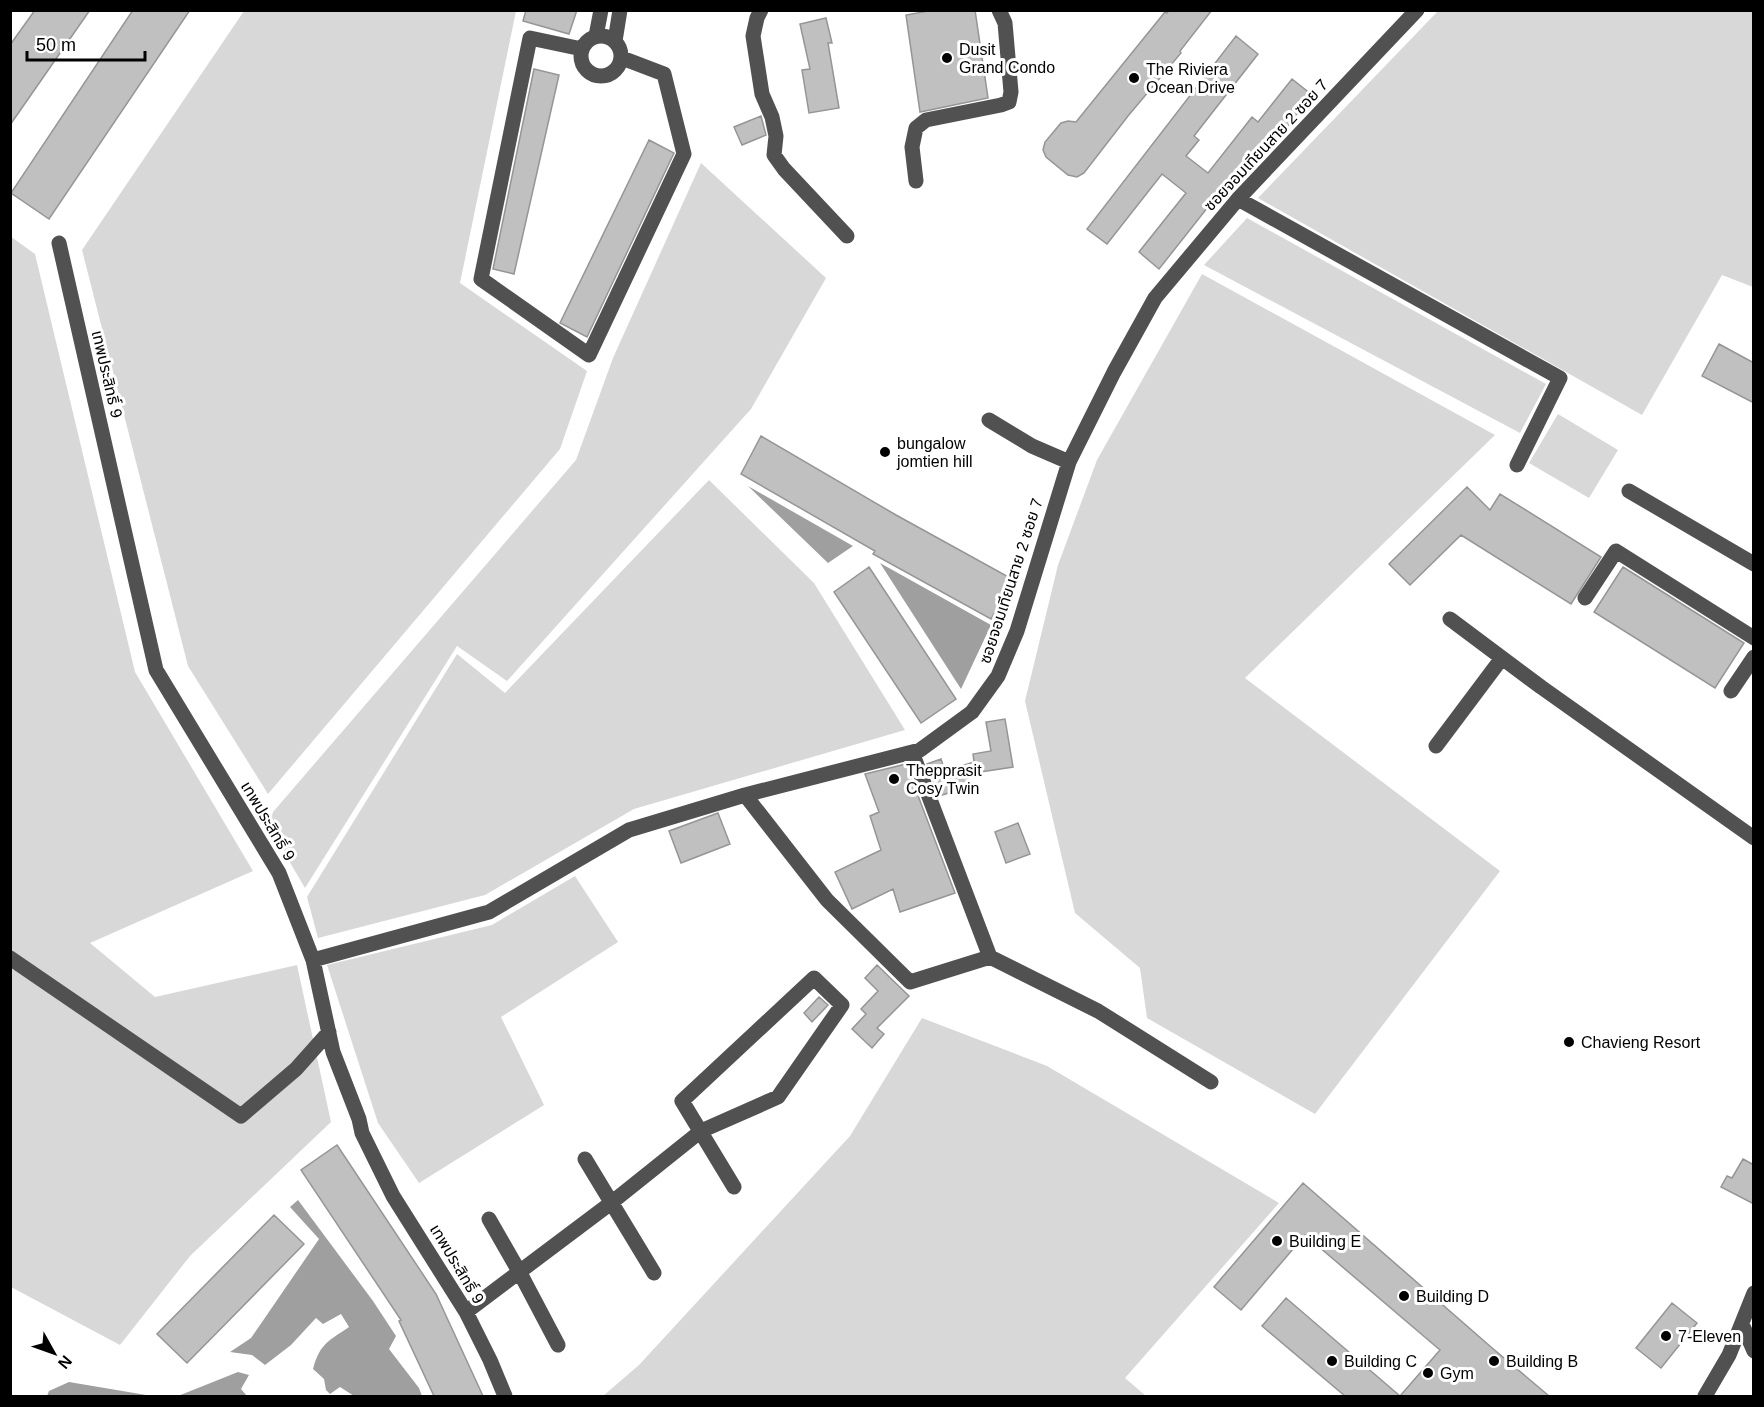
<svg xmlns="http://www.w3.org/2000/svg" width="1764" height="1407" viewBox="0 0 1764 1407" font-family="Helvetica,'Noto Sans Thai',sans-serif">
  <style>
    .green { fill: #d8d8d8 }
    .water { fill: #9f9f9f }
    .building { fill: #c0c0c0; stroke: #959595; stroke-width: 1.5 }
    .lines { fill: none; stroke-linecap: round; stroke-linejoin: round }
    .minor { stroke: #515151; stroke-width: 15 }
    .poi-dot { fill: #000; stroke: #fff; stroke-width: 2 }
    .labels { text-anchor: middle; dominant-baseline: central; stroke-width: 6; stroke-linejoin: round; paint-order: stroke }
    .poi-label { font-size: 16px; fill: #000; stroke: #fff; text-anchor: start }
    .street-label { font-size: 16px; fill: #000; stroke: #fff }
  </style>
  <rect width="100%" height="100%" fill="#fff"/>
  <path class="green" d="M 244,11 L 516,11 L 460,283 L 587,371 L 560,449 L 268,794 L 188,666 L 82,250 Z
    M 1438,11 L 1753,11 L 1753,287 L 1722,275 L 1642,415 L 1258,198 Z
    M 701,163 L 826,278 L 751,409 L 507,681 L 457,646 L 305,888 L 269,827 L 273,812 L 576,460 L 613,358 Z
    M 1247,218 L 1546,384 L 1520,433 L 1204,265 Z
    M 10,236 L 35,254 L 135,672 L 253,871 L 90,943 L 155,997 L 297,965 L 331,1122 L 190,1256 L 120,1345 L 11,1287 Z
    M 1202,274 L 1495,435 L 1245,678 L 1500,871 L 1315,1114 L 1147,1018 L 1140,968 L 1075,913 L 1025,701 L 1058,565 L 1097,460 Z
    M 1558,414 L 1618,450 L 1589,498 L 1529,463 Z
    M 709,480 L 814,583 L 905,730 L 634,809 L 485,895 L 318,938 L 307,897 L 457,654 L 505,693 Z
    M 575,876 L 618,942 L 501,1017 L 544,1105 L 419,1183 L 378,1123 L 327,965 L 492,925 Z
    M 922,1018 L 1047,1066 L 1279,1203 L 1125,1378 L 1146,1396 L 603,1396 L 639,1365 L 850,1136 Z"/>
  <path class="water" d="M 748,486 L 853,546 L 828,563 Z
    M 880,563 L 991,625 L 961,689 Z
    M 298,1200 L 373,1301 L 396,1336 L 389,1349 L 419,1388 L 422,1396 L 354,1396 L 340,1387 L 330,1394 L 326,1390 L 324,1379 L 313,1369 C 320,1343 329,1341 349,1327 L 341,1314 L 323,1324 L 316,1318 L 291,1345 L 265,1365 L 252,1355 L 230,1352 L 251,1338 L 319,1239 L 290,1207 Z
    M 238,1372 L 249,1375 L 241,1389 L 247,1396 L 178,1396 Z
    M 69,1382 L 152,1396 L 47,1396 L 49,1391 Z"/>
  <path class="building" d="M 35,10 L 90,10 L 10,125 L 10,45 Z
    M 133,10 L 190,10 L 49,219 L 11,193 Z
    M 526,10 L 577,10 L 569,34 L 523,21 Z
    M 934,10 L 975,10 L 988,98 L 920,112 L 906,15 Z
    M 1169,10 L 1212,10 L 1180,51 L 1181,53 L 1128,116 L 1084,173 L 1077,177 L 1068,175 L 1046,157 L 1043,150 L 1045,142 L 1061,123 L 1068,121 L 1076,122 L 1165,12 L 1167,13 Z
    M 826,18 L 832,43 L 828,43 L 839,108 L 809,113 L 802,70 L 810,69 L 800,24 Z
    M 1236,36 L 1258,54 L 1194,136 L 1199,140 L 1186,156 L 1208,173 L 1252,117 L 1258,122 L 1292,79 L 1312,95 L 1282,134 L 1276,130 L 1242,172 L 1238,169 L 1159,269 L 1139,252 L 1186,193 L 1162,174 L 1107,244 L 1087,229 Z
    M 534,69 L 559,75 L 514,274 L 493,269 Z
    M 761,116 L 766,135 L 742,145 L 734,127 Z
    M 649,140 L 674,153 L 587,337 L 560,323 Z
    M 1719,344 L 1754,363 L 1754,403 L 1702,376 Z
    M 761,436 L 896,515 L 1014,580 L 991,619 L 873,554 L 875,551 L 741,474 Z
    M 1467,487 L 1490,510 L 1500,494 L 1601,557 L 1571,604 L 1461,535 L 1410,585 L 1389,564 Z
    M 869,567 L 956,699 L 921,723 L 834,592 Z
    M 1623,567 L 1744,643 L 1715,688 L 1594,612 Z
    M 1005,719 L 1013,767 L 967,774 L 971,786 L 939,796 L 927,764 L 941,759 L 945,771 L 974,762 L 973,754 L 991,751 L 986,722 Z
    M 906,764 L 955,893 L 900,912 L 893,889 L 852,909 L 835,872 L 881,850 L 870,816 L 879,812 L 865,774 Z
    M 718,813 L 730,844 L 681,863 L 669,831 Z
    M 1018,823 L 1030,854 L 1006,863 L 995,832 Z
    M 877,965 L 909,996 L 877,1028 L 884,1034 L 872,1048 L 852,1029 L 866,1014 L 861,1009 L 878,991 L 865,978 Z
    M 819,997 L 828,1005 L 812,1022 L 804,1013 Z
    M 337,1145 L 436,1294 L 483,1396 L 434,1396 L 399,1321 L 401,1320 L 301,1170 Z
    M 1743,1159 L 1754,1165 L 1754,1204 L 1721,1187 L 1727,1176 L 1732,1178 Z
    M 1303,1183 L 1491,1347 L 1549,1396 L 1345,1396 L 1262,1326 L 1286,1298 L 1400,1396 L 1440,1350 L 1305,1235 L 1241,1310 L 1214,1287 Z
    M 274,1215 L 304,1244 L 187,1363 L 157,1334 Z
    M 1672,1303 L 1697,1323 L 1661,1368 L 1636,1348 Z"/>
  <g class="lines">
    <path class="minor" d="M 761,10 L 757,18 L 753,36 L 762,94 L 772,117 L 776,136 L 774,155 L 784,169 L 847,236
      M581 56a20 20 0 1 1 40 0a20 20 0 1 1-40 0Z
      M 596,36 L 601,10
      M 615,41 L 620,10
      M 582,49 L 530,38 L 481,279 L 589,355 L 684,154 L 664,74 L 622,58
      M 916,181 L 912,147 L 916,128 L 926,120 L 1001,105 L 1009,102 L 1011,92 L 1005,23 L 999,10
      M 1238,199 L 1560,378 L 1517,465
      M 59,243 L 156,670 L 279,873 L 313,960 L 333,1052 L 359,1119 L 362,1133 L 393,1196 L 466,1312 L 490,1360 L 505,1396
      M 989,420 L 1032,446 L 1069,462
      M 1629,491 L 1754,564
      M 1585,598 L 1616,551 L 1754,638
      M 1450,619 L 1541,687 L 1754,838
      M 1731,691 L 1754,657
      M 1436,746 L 1502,658
      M 912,752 L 990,957
      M 745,795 L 827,900 L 910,982 L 990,957 L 1098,1011 L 1211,1082
      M 10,958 L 241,1116 L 296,1069 L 329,1032
      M 313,960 L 489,912 L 629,830 L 745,795 L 920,750 L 972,712 L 998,676 L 1017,631 L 1069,462 L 1114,372 L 1155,298 L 1238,199 L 1417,10
      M 585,1159 L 654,1273
      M 489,1219 L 520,1273 L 558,1345
      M 466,1312 L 611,1203 L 701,1131 L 778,1097 L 842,1005 L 814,978 L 682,1101 L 734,1187
      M 1742,1324 L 1754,1351
      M 1705,1396 L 1729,1355 L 1754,1293"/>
  </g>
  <g class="poi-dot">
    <circle cx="947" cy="58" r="6"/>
    <circle cx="1134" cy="78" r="6"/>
    <circle cx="885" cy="452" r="6"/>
    <circle cx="894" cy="779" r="6"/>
    <circle cx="1569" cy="1042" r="6"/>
    <circle cx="1277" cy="1241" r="6"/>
    <circle cx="1404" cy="1296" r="6"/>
    <circle cx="1666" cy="1336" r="6"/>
    <circle cx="1332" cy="1361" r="6"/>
    <circle cx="1494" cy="1361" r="6"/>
    <circle cx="1428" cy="1373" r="6"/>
  </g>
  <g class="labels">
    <g class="poi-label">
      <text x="959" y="49">Dusit<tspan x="959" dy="18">Grand Condo</tspan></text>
      <text x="1146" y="69">The Riviera<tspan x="1146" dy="18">Ocean Drive</tspan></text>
      <text x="897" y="443">bungalow<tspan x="897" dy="18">jomtien hill</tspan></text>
      <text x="906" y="770">Thepprasit<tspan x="906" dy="18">Cosy Twin</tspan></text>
      <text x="1581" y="1042">Chavieng Resort</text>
      <text x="1289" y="1241">Building E</text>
      <text x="1416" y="1296">Building D</text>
      <text x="1678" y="1336">7-Eleven</text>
      <text x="1344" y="1361">Building C</text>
      <text x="1506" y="1361">Building B</text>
      <text x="1440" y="1373">Gym</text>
    </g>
    <g class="street-label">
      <text transform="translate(1266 145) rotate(-47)">ซอยจอมเทียนสาย 2 ซอย 7</text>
      <text transform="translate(107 374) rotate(77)">เทพประสิทธิ์ 9</text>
      <text transform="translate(1011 581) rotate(-72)">ซอยจอมเทียนสาย 2 ซอย 7</text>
      <text transform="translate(268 821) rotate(59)">เทพประสิทธิ์ 9</text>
      <text transform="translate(457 1264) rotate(59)">เทพประสิทธิ์ 9</text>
    </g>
  </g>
  <rect width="1764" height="1407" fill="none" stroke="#000000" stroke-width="24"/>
  <g transform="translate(54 1353) rotate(130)" stroke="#ffffff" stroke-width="4.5" paint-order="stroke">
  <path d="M0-4.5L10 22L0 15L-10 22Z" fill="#000000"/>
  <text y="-9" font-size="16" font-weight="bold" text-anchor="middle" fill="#000000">N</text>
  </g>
  <path d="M27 51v9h118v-9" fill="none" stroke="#000000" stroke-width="3"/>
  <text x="36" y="51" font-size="18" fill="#000000" stroke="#ffffff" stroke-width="4.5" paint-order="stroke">50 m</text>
</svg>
